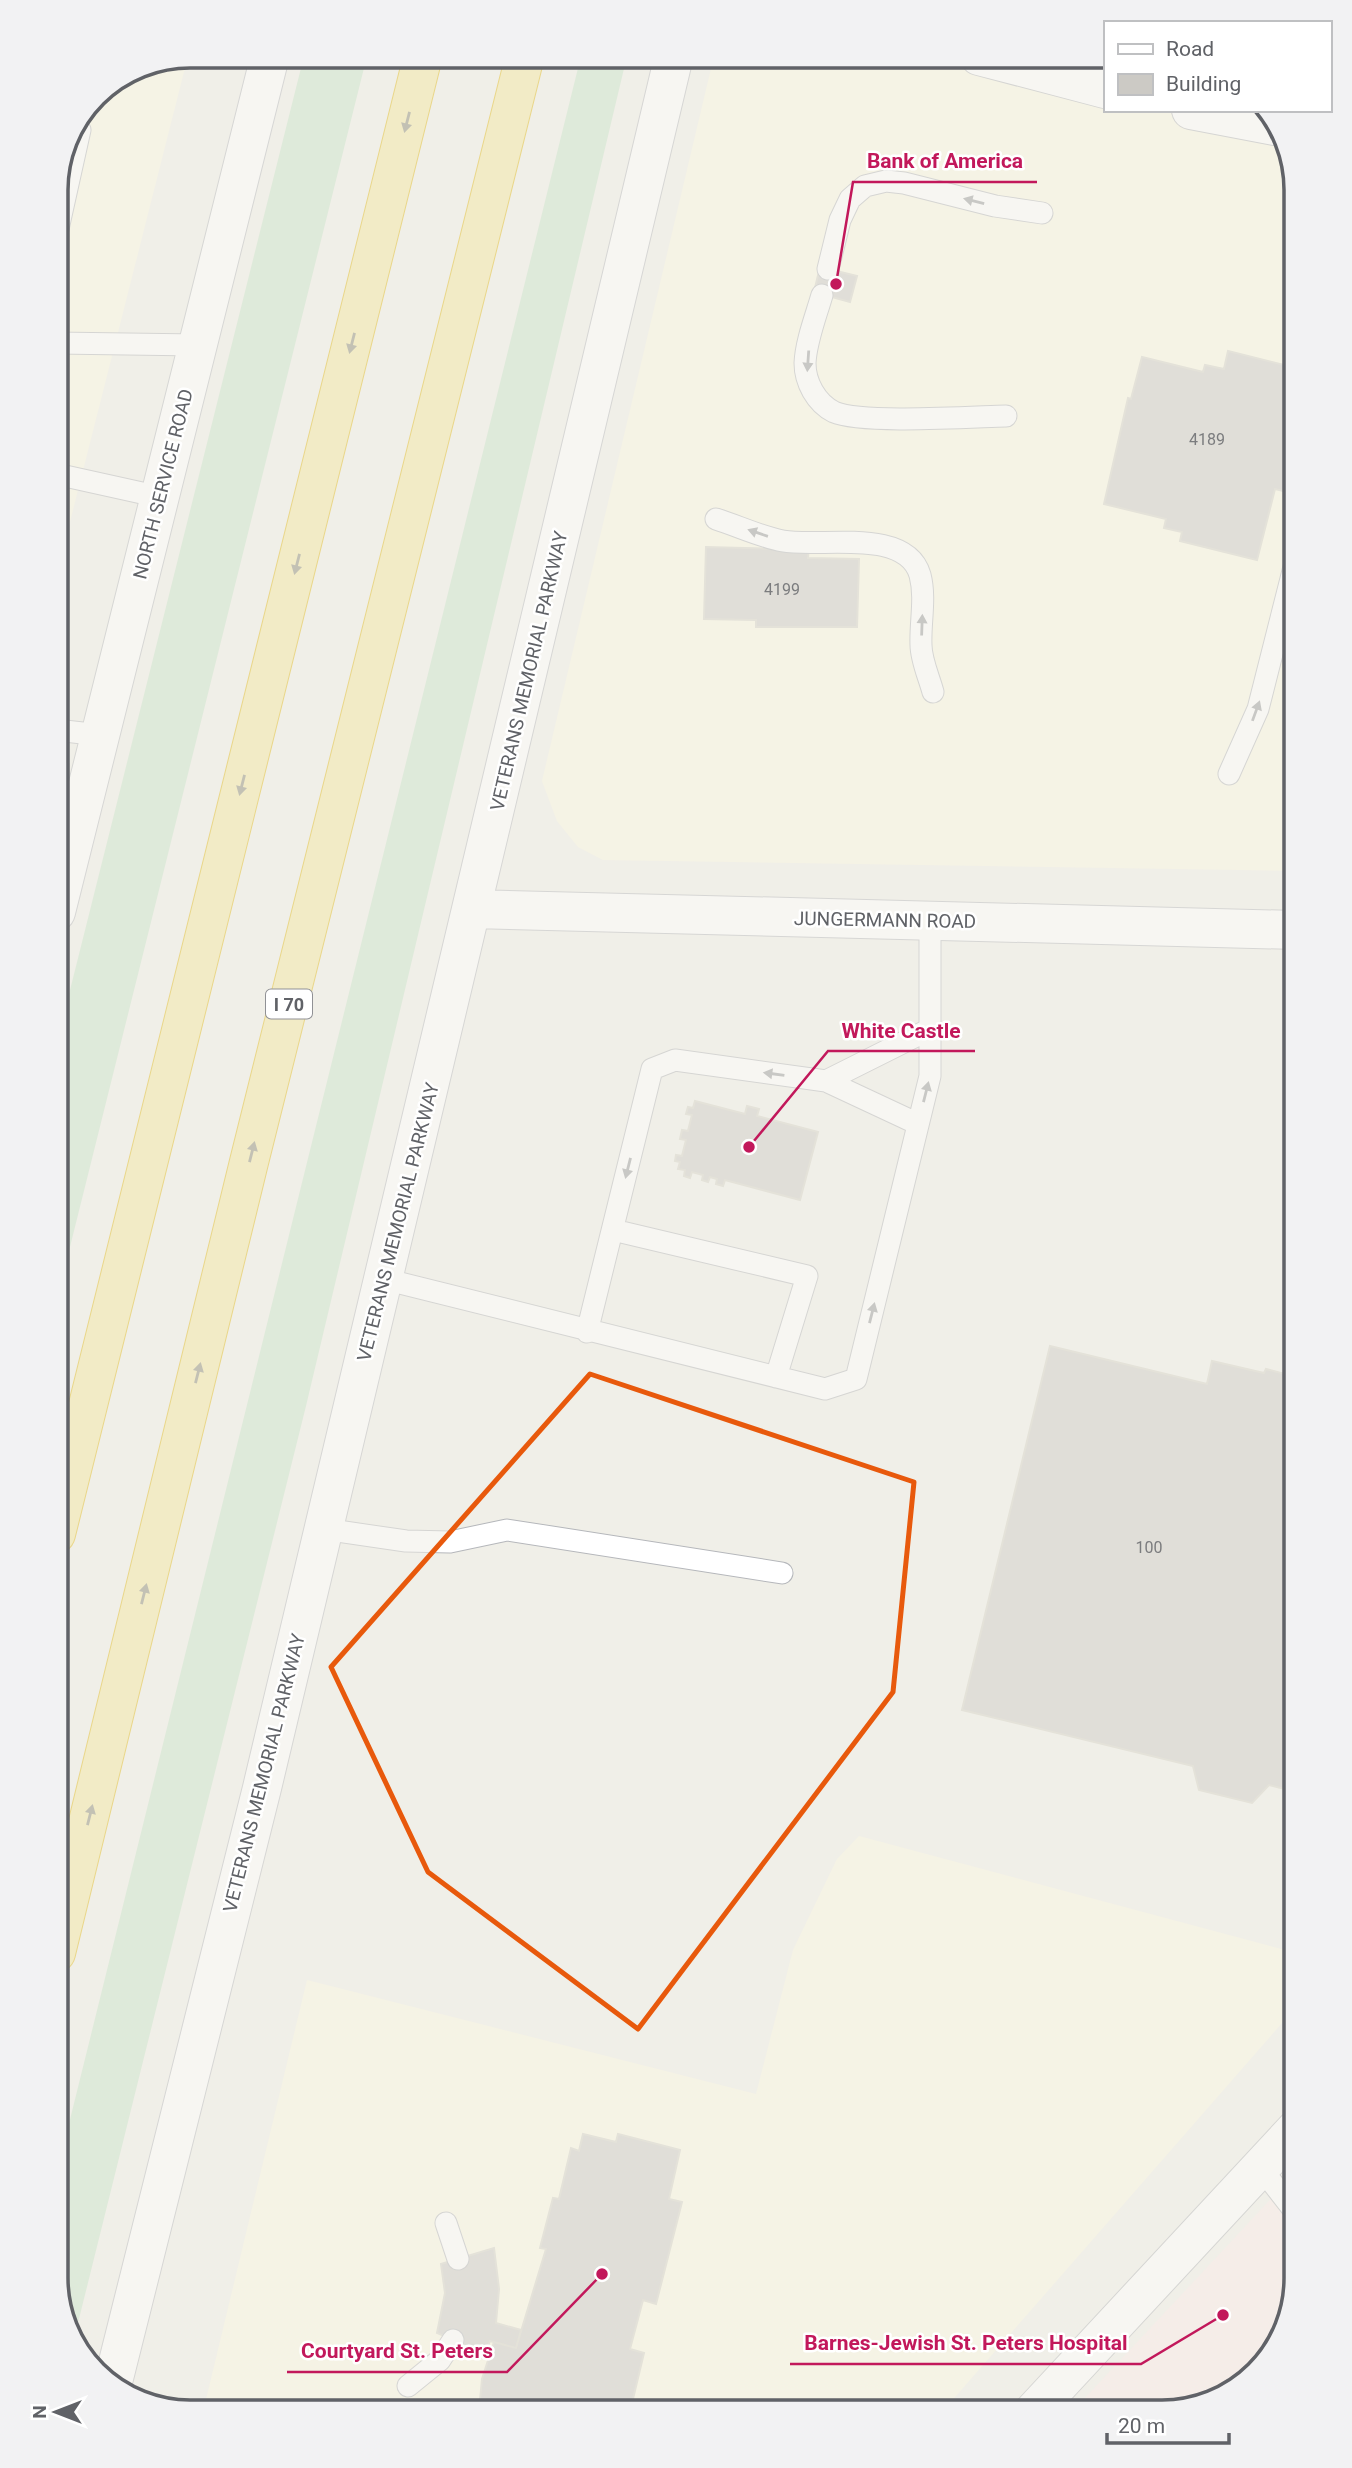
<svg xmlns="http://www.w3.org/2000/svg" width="1352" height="2468" viewBox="0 0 1352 2468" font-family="Roboto,sans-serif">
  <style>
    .commercial { fill: #fbf8e2 }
    .medical { fill: #faebe8 }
    .grass { fill: #c8e4cb }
    .building { fill: #cccac5; stroke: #d4d2c7; stroke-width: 2 }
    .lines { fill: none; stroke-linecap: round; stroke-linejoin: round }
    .lane-casing { stroke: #b5b7bb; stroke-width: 23 }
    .street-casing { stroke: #b5b7bb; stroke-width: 40 }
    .secondary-casing { stroke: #b7b9be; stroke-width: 40 }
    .highway-casing { stroke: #e1b918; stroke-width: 40 }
    .lane { stroke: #fff; stroke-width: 21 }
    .street { stroke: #fff; stroke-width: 38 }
    .secondary { stroke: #fff; stroke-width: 38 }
    .highway { stroke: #f3e79d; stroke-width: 38 }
    .oneway { fill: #8c8a77 }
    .oneway2 { fill: #98999c }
    .marked { fill: none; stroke: #e8590c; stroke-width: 5; stroke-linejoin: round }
    .labels { text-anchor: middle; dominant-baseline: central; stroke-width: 5; stroke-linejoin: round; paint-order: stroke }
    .number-label { font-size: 16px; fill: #7b7c7e }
    .shield { fill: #fff; stroke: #909195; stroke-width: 2 }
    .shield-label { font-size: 18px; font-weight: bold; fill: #606267 }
    .street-label { font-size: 19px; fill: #606267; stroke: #fff }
    .rim { fill: none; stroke: #606267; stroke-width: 3.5 }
    .leader { fill: none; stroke: #c2185b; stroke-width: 2.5 }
    .callout-dot { fill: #c2185b; stroke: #fff; stroke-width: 2.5 }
    .callout-label { font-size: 21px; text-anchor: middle; font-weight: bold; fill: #c2185b; stroke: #fff; stroke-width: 5; stroke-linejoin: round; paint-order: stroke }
  </style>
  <rect width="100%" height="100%" fill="#f0efe8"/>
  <path class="commercial" d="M 188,56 L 56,577 L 56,181 L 95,95 L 139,66 Z
    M 714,56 L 1105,56 L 1105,110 L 1263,110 L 1286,138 L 1296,190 L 1296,871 L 603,860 L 578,847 L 557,821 L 542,781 Z
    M 859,1836 L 1296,1953 L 1296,2007 L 942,2412 L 203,2412 L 307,1980 L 756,2094 L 793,1950 L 837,1859 Z"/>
  <path class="medical" d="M 1296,2172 L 1296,2279 L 1274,2352 L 1214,2402 L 1162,2412 L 1072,2412 Z"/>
  <path class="grass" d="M 304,56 L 367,56 L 56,1303 L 56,1046 Z
    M 581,56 L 627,56 L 306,1406 L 74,2339 C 48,2308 56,2217 56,2176 Z"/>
  <path class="building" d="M 820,267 L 857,276 L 850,302 L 814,292 Z
    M 1228,351 L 1296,368 L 1296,494 L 1275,489 L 1257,560 L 1180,541 L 1182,532 L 1164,528 L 1166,519 L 1104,504 L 1128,398 L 1131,399 L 1142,357 L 1203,372 L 1205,365 L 1224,369 Z
    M 809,543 L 808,558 L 859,559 L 857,627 L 756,627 L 756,620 L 704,619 L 706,547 L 783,549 Z
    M 695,1101 L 745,1114 L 747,1106 L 759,1109 L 757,1116 L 818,1132 L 800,1200 L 725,1180 L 723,1186 L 716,1184 L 717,1179 L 710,1177 L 708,1182 L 702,1180 L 703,1175 L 692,1172 L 690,1178 L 684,1176 L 685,1170 L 678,1169 L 680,1162 L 675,1161 L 676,1155 L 682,1156 L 686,1140 L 680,1139 L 682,1130 L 688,1131 L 692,1115 L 686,1114 L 688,1107 L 693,1108 Z
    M 1050,1346 L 1207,1384 L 1212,1361 L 1264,1373 L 1266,1369 L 1296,1377 L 1296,1792 L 1269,1785 L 1252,1803 L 1199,1790 L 1193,1766 L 962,1710 Z
    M 583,2134 L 616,2142 L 618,2134 L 680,2150 L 669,2199 L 682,2202 L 656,2304 L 643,2300 L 630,2349 L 644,2353 L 632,2403 L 624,2401 L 622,2412 L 479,2412 L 482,2379 L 494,2342 L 516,2348 L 546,2249 L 540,2248 L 553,2198 L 559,2199 L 571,2148 L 579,2151 Z
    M 494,2248 L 499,2289 L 496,2323 L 521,2330 L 516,2348 L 490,2341 L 485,2354 L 437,2333 L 445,2293 L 441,2264 Z"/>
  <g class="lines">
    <g class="lane-casing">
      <path id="lane" d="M 56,238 L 80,130
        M 828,269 L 840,220 L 850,199 L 865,186 L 886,181 L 904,183 L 995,206 L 1042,213
        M 822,295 C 816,316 806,341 805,363 C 805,382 816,403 834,412 C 861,424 970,417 1006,416
        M 56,343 L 198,345
        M 56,474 L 160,497
        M 716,519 C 738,526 761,537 783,541 C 820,548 906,527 920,575 C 926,598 920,622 921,645 C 921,660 929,677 933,692
        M 56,730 L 100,735
        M 1229,774 L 1258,709 L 1296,559
        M 826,1081 L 918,1124
        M 613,1230 L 807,1276 L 776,1377
        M 384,1279 L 825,1389 L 856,1379 L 930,1076 L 930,921
        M 587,1332 L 652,1069 L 675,1060 L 826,1081 L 928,1030
        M 324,1529 L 406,1541 L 450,1542 L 507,1530 L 782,1573
        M 1260,2167 L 1296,2213
        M 446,2223 L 458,2259
        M 408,2386 L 440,2360 L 453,2340"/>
    </g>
    <g class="street-casing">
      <path id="street" d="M 979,56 L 1105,89
        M 1191,110 L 1275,126
        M 1033,2412 L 1296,2129"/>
    </g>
    <g class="secondary-casing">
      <path id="secondary" d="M 473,909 L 1296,930
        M 56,912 L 270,56
        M 112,2386 L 262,1788 L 674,56"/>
    </g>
    <g class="highway-casing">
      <path id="highway" d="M 56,1534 L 423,56
        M 56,1953 L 249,1162 L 525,56"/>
    </g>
    <use href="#lane" class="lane"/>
    <use href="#street" class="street"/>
    <use href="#secondary" class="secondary"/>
    <use href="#highway" class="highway"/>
  </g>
  <defs><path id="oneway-solid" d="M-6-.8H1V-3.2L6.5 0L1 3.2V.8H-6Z" transform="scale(1.75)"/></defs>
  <g class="oneway">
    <use href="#oneway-solid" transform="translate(407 122) rotate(104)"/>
    <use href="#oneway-solid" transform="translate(352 343) rotate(104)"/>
    <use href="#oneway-solid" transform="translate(297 564) rotate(104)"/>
    <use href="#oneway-solid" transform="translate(242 785) rotate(104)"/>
    <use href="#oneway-solid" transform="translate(252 1152) rotate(-76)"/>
    <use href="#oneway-solid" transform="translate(198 1373) rotate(-76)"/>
    <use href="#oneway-solid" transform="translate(144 1594) rotate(-76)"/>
    <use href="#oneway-solid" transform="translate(90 1815) rotate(-76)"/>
  </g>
  <g class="oneway2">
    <use href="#oneway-solid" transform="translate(974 201) rotate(-166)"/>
    <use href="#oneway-solid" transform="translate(808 361) rotate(94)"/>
    <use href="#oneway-solid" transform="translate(758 533) rotate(-161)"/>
    <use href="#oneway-solid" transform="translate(922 625) rotate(-88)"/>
    <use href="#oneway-solid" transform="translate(1256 711) rotate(-70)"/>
    <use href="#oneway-solid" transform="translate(774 1074) rotate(-172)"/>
    <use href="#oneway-solid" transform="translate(926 1092) rotate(-76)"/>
    <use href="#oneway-solid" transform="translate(628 1168) rotate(104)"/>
    <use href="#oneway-solid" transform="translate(872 1313) rotate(-76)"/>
  </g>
  <path d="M0 0H1352V2468H0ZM 590,1374 L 914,1482 L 893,1692 L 638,2029 L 428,1872 L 331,1667 Z" fill="#f0efe8" fill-opacity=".55" fill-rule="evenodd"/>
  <path class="marked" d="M 590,1374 L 914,1482 L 893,1692 L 638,2029 L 428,1872 L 331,1667 Z"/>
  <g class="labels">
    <g class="number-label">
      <text x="1207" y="439">4189</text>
      <text x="782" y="589">4199</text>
      <text x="1149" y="1547">100</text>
    </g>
    <rect class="shield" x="266" y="989.5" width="46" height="29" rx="5"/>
    <g class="shield-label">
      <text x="289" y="1004">I 70</text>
    </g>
    <g class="street-label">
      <text transform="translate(163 484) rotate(-76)">NORTH SERVICE ROAD</text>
      <text transform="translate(529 671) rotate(-77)">VETERANS MEMORIAL PARKWAY</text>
      <text transform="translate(885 920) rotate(1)">JUNGERMANN ROAD</text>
      <text transform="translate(398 1222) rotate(-76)">VETERANS MEMORIAL PARKWAY</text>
      <text transform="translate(264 1773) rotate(-76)">VETERANS MEMORIAL PARKWAY</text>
    </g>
  </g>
  <path d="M0 0H1352V2468H0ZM190 68H1162A122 122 0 0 1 1284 190V2278A122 122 0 0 1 1162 2400H190A122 122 0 0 1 68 2278V190A122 122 0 0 1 190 68Z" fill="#f2f2f3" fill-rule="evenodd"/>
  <path class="rim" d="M190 68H1162A122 122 0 0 1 1284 190V2278A122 122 0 0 1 1162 2400H190A122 122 0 0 1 68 2278V190A122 122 0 0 1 190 68Z"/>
  <path class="leader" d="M836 284L853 182H1037M749 1147L828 1051H975M1223 2315L1141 2364H790M602 2274L507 2372H287"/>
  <g class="callout-dot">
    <circle cx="836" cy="284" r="7"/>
    <circle cx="749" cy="1147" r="7"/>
    <circle cx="1223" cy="2315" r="7"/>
    <circle cx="602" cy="2274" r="7"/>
  </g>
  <g class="callout-label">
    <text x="945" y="168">Bank of America</text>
    <text x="901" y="1038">White Castle</text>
    <text x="966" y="2350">Barnes-Jewish St. Peters Hospital</text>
    <text x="397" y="2358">Courtyard St. Peters</text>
  </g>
  <rect x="1104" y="21" width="228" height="91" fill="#ffffff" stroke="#bfc0c2" stroke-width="2"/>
  <rect x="1118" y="44" width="35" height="10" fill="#ffffff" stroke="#bfc0c2" stroke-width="2"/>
  <text x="1166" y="56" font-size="21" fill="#606267">Road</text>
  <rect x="1118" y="74" width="35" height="21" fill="#cccac5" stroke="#bfc0c2" stroke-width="2"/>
  <text x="1166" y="91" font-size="21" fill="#606267">Building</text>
  <g transform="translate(56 2412) rotate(270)" stroke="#ffffff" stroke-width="5" paint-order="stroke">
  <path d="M0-5L12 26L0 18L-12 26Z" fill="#606267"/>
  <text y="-10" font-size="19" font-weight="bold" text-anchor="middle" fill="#606267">N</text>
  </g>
  <path d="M1107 2433v10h122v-10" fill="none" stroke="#606267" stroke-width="3.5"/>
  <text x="1118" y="2433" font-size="21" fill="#606267" stroke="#ffffff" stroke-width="5" paint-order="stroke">20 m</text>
</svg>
